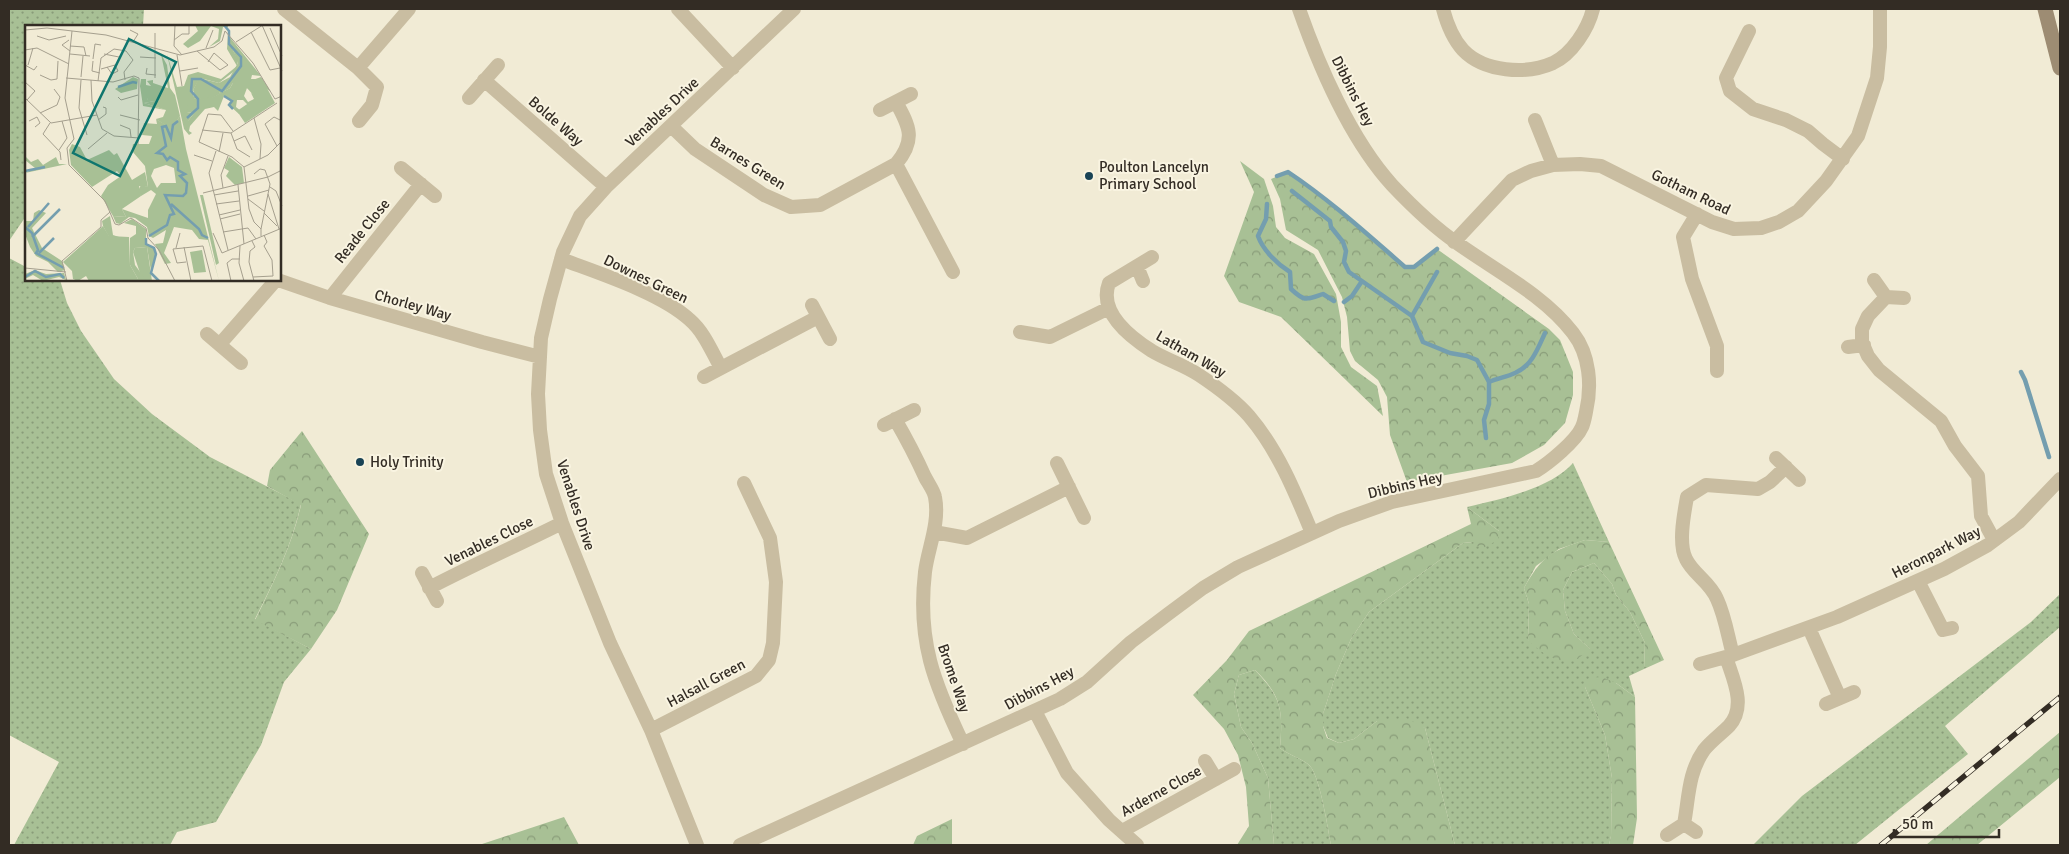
<svg xmlns="http://www.w3.org/2000/svg" width="2069" height="854" viewBox="0 0 2069 854" font-family="Signika,sans-serif">
  <style>
    .grass { fill: url(#grass-dots) }
    .forest { fill: url(#forest-crowns) }
    .lines { fill: none; stroke-linecap: round; stroke-linejoin: round }
    .stream { stroke: #749eaf; stroke-width: 4.5 }
    .street { stroke: #c9bda1; stroke-width: 14 }
    .secondary { stroke: #9d8c73; stroke-width: 15 }
    .rail-casing { stroke: #332c24; stroke-width: 5.5 }
    .rail { stroke: #f9f4e1; stroke-width: 4; stroke-dasharray: 11; stroke-linecap: butt }
    .poi-dot { fill: #194355; stroke: #f9f4e1; stroke-width: 2 }
    .labels { text-anchor: middle; dominant-baseline: central; stroke-width: 4; stroke-linejoin: round; paint-order: stroke }
    .street-label { font-size: 15px; fill: #332c24; stroke: #f9f4e1 }
    .poi-label { font-size: 15px; fill: #332c24; stroke: #f9f4e1; text-anchor: start }
    .inset-river { fill: none; stroke: #749eaf; stroke-width: 2.5 }
    .inset-road { fill: none; stroke: #a59f8e; stroke-width: 1 }
    .view { fill: #0f766e; fill-opacity: 0.15; stroke: #0f766e; stroke-width: 2.5 }
    .inset-edge { fill: none; stroke: #332c24; stroke-width: 2.5 }
  </style>
  <defs>
    <pattern id="grass-dots" width="8" height="8" patternUnits="userSpaceOnUse" patternTransform="scale(1.25)"><rect width="8" height="8" fill="#a8c095"/><path d="M2 2h.1M6 6h.1" fill="none" stroke="#899c79" stroke-width="1.8" stroke-linecap="round"/></pattern>
    <pattern id="forest-crowns" width="20" height="18" patternUnits="userSpaceOnUse" patternTransform="scale(1.25)"><rect width="20" height="18" fill="#a8c095"/><path d="M2 6a3 3 0 1 1 6 0M12 15a3 3 0 1 1 6 0" fill="none" stroke="#899c79"/></pattern>
  </defs>
  <rect width="100%" height="100%" fill="#f1ebd5"/>
  <path class="grass" d="M 9,9 L 144,9 L 143,26 L 26,26 L 26,216 L 9,241 Z
    M 9,258 L 26,267 L 26,280 L 60,280 L 67,303 L 81,331 L 114,379 L 152,414 L 210,457 L 301,504 C 292,545 274,582 255,619 L 311,649 L 284,682 L 261,745 L 216,822 L 177,832 L 170,845 L 14,845 L 59,762 L 9,735 Z
    M 1573,463 L 1609,542 L 1585,540 L 1559,549 L 1536,566 L 1524,588 L 1529,604 L 1528,640 L 1590,649 L 1574,634 L 1565,611 L 1563,590 L 1572,572 L 1594,563 L 1612,584 L 1616,595 L 1630,612 L 1645,643 L 1644,669 L 1629,676 L 1635,697 L 1616,683 L 1585,687 L 1605,735 L 1612,778 L 1611,836 L 1609,845 L 1455,845 L 1425,728 L 1377,721 L 1354,739 L 1339,743 L 1328,738 L 1323,726 L 1323,714 L 1336,674 L 1351,639 L 1369,612 L 1463,543 L 1473,542 L 1499,531 L 1467,507 C 1500,499 1550,489 1573,463 Z
    M 2060,594 L 2060,627 L 1945,726 L 1968,754 L 1855,845 L 1753,845 L 1802,796 L 2031,622 Z
    M 1255,670 C 1282,698 1283,710 1280,748 C 1288,755 1304,759 1310,766 C 1320,777 1328,829 1331,845 L 1274,845 L 1268,778 L 1252,743 L 1241,727 L 1234,694 L 1239,675 Z"/>
  <path class="forest" d="M 1240,161 L 1264,179 L 1273,206 L 1276,227 L 1285,238 L 1314,254 L 1336,294 L 1341,322 L 1341,347 L 1351,367 L 1377,386 L 1383,416 L 1281,317 L 1239,302 L 1224,276 L 1254,192 Z
    M 1288,172 L 1322,196 L 1405,267 L 1414,267 L 1437,249 L 1549,329 L 1560,340 L 1573,372 L 1573,395 L 1565,423 L 1544,445 L 1512,463 L 1407,482 L 1390,435 L 1387,397 L 1378,380 L 1355,361 L 1350,351 L 1347,317 L 1342,297 L 1318,250 L 1286,230 L 1280,199 L 1271,179 Z
    M 302,431 L 369,534 L 337,610 L 311,649 L 255,620 C 274,582 292,545 301,505 L 267,486 L 270,470 Z
    M 1467,507 L 1499,531 L 1498,540 L 1481,549 L 1473,542 L 1463,543 L 1369,612 L 1351,639 L 1336,674 L 1323,714 L 1323,726 L 1327,738 L 1339,743 L 1354,739 L 1377,721 L 1406,718 L 1425,728 L 1455,845 L 1331,845 C 1328,829 1320,777 1310,766 C 1304,759 1288,755 1280,748 C 1283,711 1282,696 1255,670 L 1239,675 L 1234,694 L 1241,727 L 1252,743 L 1268,778 L 1274,845 L 1237,845 L 1249,826 L 1246,787 L 1238,755 L 1224,729 L 1193,695 L 1227,660 L 1249,631 L 1471,524 Z
    M 1585,540 L 1609,542 L 1664,660 L 1644,669 L 1645,643 L 1630,612 L 1616,595 L 1612,584 L 1594,563 L 1572,572 L 1563,590 L 1565,611 L 1574,634 L 1590,649 C 1586,652 1579,659 1574,660 C 1557,665 1539,651 1528,640 L 1529,604 L 1524,588 C 1542,556 1551,551 1585,540 Z
    M 1602,677 L 1616,683 L 1635,697 L 1637,818 L 1633,845 L 1609,845 L 1611,836 L 1612,778 L 1605,735 L 1585,687 L 1589,678 Z
    M 2060,732 L 2060,777 L 1977,845 L 1926,845 Z
    M 564,817 L 579,845 L 479,845 Z
    M 952,819 L 952,845 L 913,845 L 917,836 Z"/>
  <g class="lines">
    <path class="stream" d="M 1277,176 L 1288,172 C 1330,200 1367,234 1405,267 L 1414,267 L 1437,249
      M 1292,191 L 1330,221 L 1331,227 L 1343,242 L 1346,251 L 1344,262 L 1349,272 L 1412,316 L 1423,342 L 1450,353 L 1467,356 L 1477,360 L 1489,382 L 1489,404 L 1484,420 L 1486,438
      M 1267,204 L 1266,219 L 1258,236 C 1263,250 1277,264 1290,272 L 1291,289 C 1305,302 1306,300 1323,294 L 1334,301
      M 1344,302 L 1352,296 L 1362,281
      M 1412,316 L 1437,272
      M 2021,372 L 2025,380 L 2049,457
      M 1489,382 C 1498,378 1507,377 1515,373 C 1532,366 1538,348 1545,333"/>
    <path class="street" d="M 284,9 L 358,68 L 377,87 L 372,105 L 359,121
      M 678,9 L 733,68
      M 1443,9 C 1447,24 1452,38 1463,50 C 1484,72 1526,75 1553,63 C 1572,54 1588,29 1593,9
      M 1749,31 L 1726,78 L 1730,91 L 1753,109 L 1786,120 L 1808,131 L 1823,144 L 1843,159
      M 358,68 L 409,9
      M 484,80 L 606,187
      M 469,98 L 498,65
      M 880,110 L 911,94
      M 1535,120 L 1553,165
      M 671,126 L 695,149 L 764,195 L 791,207 L 820,205 L 896,164 C 916,140 910,127 896,102
      M 896,164 L 953,272
      M 401,168 L 435,196
      M 1697,214 L 1683,237 L 1692,279 L 1717,346 L 1717,371
      M 1454,242 L 1512,180 L 1531,171 L 1553,165 L 1580,164 L 1601,166 L 1712,222 L 1734,229 L 1761,228 L 1779,222 L 1798,211 L 1826,181 L 1858,136 L 1877,78 L 1880,47 L 1880,9
      M 1152,257 L 1109,283 C 1098,312 1130,337 1152,351 C 1167,360 1184,365 1199,375 C 1217,387 1235,400 1249,416 C 1278,450 1295,492 1312,533
      M 561,259 C 598,273 661,293 690,320 C 704,332 712,352 721,368
      M 1137,266 L 1143,281
      M 278,280 L 330,298 L 482,342 L 540,357
      M 1874,280 L 1886,297 L 1904,298
      M 1886,297 L 1868,316 L 1862,329 L 1862,342 L 1868,356 L 1879,370 L 1941,421 L 1955,446 L 1978,476 L 1981,516 L 1994,540
      M 330,298 L 421,184
      M 812,305 L 830,339
      M 1020,332 L 1050,337 L 1109,308
      M 207,334 L 241,363
      M 220,344 L 276,280
      M 1848,347 L 1864,345
      M 704,377 L 818,317
      M 895,419 C 906,438 916,457 925,477 C 928,483 934,491 935,497 C 940,523 928,548 925,572 C 917,641 934,683 963,744
      M 884,425 L 914,410
      M 1776,458 L 1799,480
      M 1057,463 L 1084,518
      M 934,532 L 967,538 L 1069,487
      M 422,573 L 437,601
      M 1918,581 L 1943,630 L 1952,628
      M 429,588 C 473,565 518,545 562,523
      M 1809,628 L 1840,698
      M 1733,655 C 1728,637 1725,616 1717,599 C 1710,582 1693,574 1686,559 C 1678,544 1684,514 1687,497 L 1706,485 L 1758,489 L 1770,482 L 1786,467
      M 1700,664 L 1733,655 L 1837,617 L 1944,569 L 1988,545 L 2019,522 L 2060,479
      M 1826,704 L 1854,692
      M 1035,711 L 1067,773 L 1109,820 L 1137,845
      M 651,730 L 756,676 L 769,660 L 773,643 L 776,582 L 770,538 L 744,483
      M 1205,761 L 1216,779
      M 1684,824 L 1696,832
      M 1122,831 L 1234,769
      M 1667,835 L 1684,824 C 1689,797 1688,773 1704,750 C 1711,741 1721,734 1729,726 C 1747,706 1733,679 1726,657
      M 697,845 L 651,730 L 610,643 L 562,523 L 546,474 L 540,430 L 538,394 L 541,338 L 550,299 L 563,252 L 580,216 L 606,187 L 794,9
      M 740,845 L 1060,699 L 1087,682 L 1131,642 L 1168,614 L 1203,588 L 1238,567 L 1339,521 L 1392,502 L 1536,471 C 1549,463 1576,441 1582,427 C 1584,423 1585,417 1586,412 C 1592,386 1590,355 1573,333 C 1544,295 1496,271 1457,243 C 1435,228 1410,204 1392,185 C 1351,140 1319,66 1299,9"/>
    <path class="secondary" d="M 2045,9 L 2060,68"/>
    <g class="rail-casing">
      <path id="rail" d="M 1881,845 L 2060,697"/>
    </g>
    <use href="#rail" class="rail"/>
  </g>
  <g class="poi-dot">
    <circle cx="1089" cy="176" r="5"/>
    <circle cx="360" cy="462" r="5"/>
  </g>
  <g class="labels">
    <g class="street-label">
      <text transform="translate(1353 91) rotate(63)">Dibbins Hey</text>
      <text transform="translate(662 112) rotate(-43)">Venables Drive</text>
      <text transform="translate(556 121) rotate(41)">Bolde Way</text>
      <text transform="translate(748 163) rotate(32)">Barnes Green</text>
      <text transform="translate(1691 192) rotate(26)">Gotham Road</text>
      <text transform="translate(362 231) rotate(-51)">Reade Close</text>
      <text transform="translate(646 279) rotate(26)">Downes Green</text>
      <text transform="translate(413 305) rotate(16)">Chorley Way</text>
      <text transform="translate(1191 354) rotate(30)">Latham Way</text>
      <text transform="translate(1405 485) rotate(-13)">Dibbins Hey</text>
      <text transform="translate(576 505) rotate(72)">Venables Drive</text>
      <text transform="translate(489 541) rotate(-26)">Venables Close</text>
      <text transform="translate(1936 552) rotate(-27)">Heronpark Way</text>
      <text transform="translate(954 678) rotate(71)">Brome Way</text>
      <text transform="translate(706 683) rotate(-28)">Halsall Green</text>
      <text transform="translate(1039 688) rotate(-28)">Dibbins Hey</text>
      <text transform="translate(1161 791) rotate(-29)">Arderne Close</text>
    </g>
    <g class="poi-label">
      <text x="1099" y="167">Poulton Lancelyn<tspan x="1099" dy="17">Primary School</tspan></text>
      <text x="370" y="462">Holy Trinity</text>
    </g>
  </g>
  <g transform="translate(25 25)">
    <rect width="256" height="256" fill="#f1ebd5"/>
    <path d="M 207,22 L 216,32 L 216,41 L 194,68 L 208,58 L 205,63 L 182,76 L 173,73 L 173,83 L 163,96 L 161,93 L 167,88 L 162,87 L 158,68 L 171,74 L 168,65 L 174,53 L 194,58 L 205,52 L 213,38 ZM 136,29 L 142,40 L 145,63 L 150,70 L 155,91 L 146,104 L 131,94 L 138,92 L 141,85 L 119,78 L 135,75 L 123,75 L 115,61 L 116,54 L 121,54 L 121,60 L 126,61 L 122,56 L 128,55 L 128,58 L 143,63 ZM 236,52 L 250,78 L 220,98 L 212,86 L 231,73 L 222,63 L 225,56 ZM 47,119 L 55,122 L 62,135 L 84,125 L 89,130 L 92,128 L 107,155 L 120,147 L 123,162 L 114,161 L 116,171 L 97,184 L 101,192 L 88,191 L 76,171 L 83,160 L 96,151 L 92,146 L 67,162 L 46,140 L 44,125 ZM 204,132 L 217,142 L 219,158 L 210,160 L 201,151 L 204,146 L 199,143 ZM 175,170 L 178,170 L 194,238 L 191,240 ZM 78,201 L 84,211 L 104,212 L 105,240 L 113,254 L 117,254 L 108,227 L 110,223 L 122,222 L 127,256 L 64,256 L 61,251 L 53,256 L 48,254 L 47,246 L 38,237 ZM 177,225 L 181,247 L 169,248 L 165,227 Z" fill="#a8c095"/>
    <path d="M 170,0 L 203,0 L 203,2 L 198,2 L 195,16 L 184,22 L 193,14 L 194,4 L 186,1 L 175,16 L 163,23 L 158,19 L 173,6 ZM 203,10 L 236,51 L 227,50 L 226,54 L 232,54 L 227,56 L 237,53 L 246,67 L 233,57 L 227,60 L 228,67 L 222,63 L 219,71 L 223,77 L 229,74 L 226,68 L 235,73 L 223,80 L 218,75 L 212,75 L 211,82 L 216,86 L 214,89 L 204,80 L 207,76 L 199,71 L 193,86 L 189,82 L 180,84 L 165,101 L 164,106 L 167,108 L 164,110 L 159,104 L 142,29 L 152,62 L 159,61 L 163,50 L 173,47 L 196,54 L 212,41 L 202,24 ZM 207,23 L 216,32 L 216,41 L 200,63 L 191,68 L 197,67 L 208,58 L 205,63 L 186,73 L 184,70 L 182,75 L 168,71 L 168,65 L 175,53 L 194,58 L 212,44 L 213,35 ZM 164,73 L 173,74 L 173,83 L 163,96 L 167,88 L 162,87 ZM 108,52 L 113,54 L 112,64 L 96,68 L 90,64 ZM 118,60 L 123,75 L 126,69 L 134,71 L 135,75 L 119,78 L 141,85 L 118,81 L 115,61 ZM 155,91 L 161,124 L 194,256 L 183,215 L 174,214 L 167,205 L 149,202 L 139,228 L 146,238 L 140,239 L 130,219 L 138,218 L 141,205 L 128,213 L 124,211 L 122,202 L 110,193 L 104,192 L 95,199 L 91,198 L 88,191 L 101,192 L 97,184 L 123,193 L 123,185 L 131,169 L 126,165 L 116,171 L 113,166 L 116,160 L 123,162 L 120,141 L 107,126 L 108,119 L 124,119 L 127,111 L 117,110 L 119,98 L 132,99 L 131,94 L 146,103 ZM 141,140 L 149,143 L 151,158 L 136,158 L 132,163 L 126,151 L 129,144 ZM 0,131 L 6,137 L 13,134 L 18,140 L 31,132 L 34,139 L 42,139 L 0,148 L 10,143 L 0,135 ZM 14,185 L 21,188 L 7,203 L 17,223 L 37,236 L 40,245 L 33,247 L 23,237 L 11,231 L 5,222 L 0,209 L 0,196 L 8,196 L 9,188 ZM 85,191 L 88,210 L 97,213 L 94,215 L 84,212 L 78,201 L 77,196 ZM 107,194 L 121,204 L 121,219 L 129,223 L 131,229 L 126,246 L 122,222 L 110,223 L 108,227 L 110,240 L 121,255 L 113,254 L 105,240 L 105,213 L 111,209 L 111,201 L 99,198 ZM 10,245 L 21,249 L 39,248 L 41,255 L 34,252 L 18,256 L 8,250 L 0,254 L 0,249 Z" fill="#a8c095" fill-rule="evenodd"/>
    <path class="inset-river" d="M 93,62 L 108,57 L 112,58M 199,71 L 207,76 L 204,80 L 208,84M 162,93 L 173,83 L 173,74 L 166,66 L 167,54 L 176,54 L 197,66 L 216,41 L 216,32 L 204,19 L 204,6 L 199,0M 0,146 L 20,142M 146,179 L 174,204 L 177,210 L 183,213M 0,202 L 7,208 L 13,225 L 11,228 L 39,243M 3,202 L 24,178M 124,211 L 142,200 L 145,190 L 149,189 L 140,170 L 158,171 L 161,168 L 162,158 L 155,151 L 160,149 L 153,145 L 153,137 L 145,132 L 142,135 L 138,129 L 132,128 L 141,121 L 137,102 L 141,101 L 146,113 L 148,100 L 153,96M 7,212 L 35,184M 121,213 L 121,219 L 129,223 L 131,229 L 126,248 L 134,256M 14,228 L 29,213M 0,252 L 10,246 L 21,252 L 35,249 L 39,253"/>
    <path class="inset-road" d="M 150,0 L 149,21 L 157,30M 237,0 L 257,46M 245,3 L 257,31M 0,5 L 22,3 L 81,10 L 155,30 L 189,22 L 197,16 L 200,6 L 228,38 L 250,74 L 257,71M 105,5 L 113,9 L 108,17M 47,6 L 40,73 L 49,114 L 42,123 L 44,140 L 80,176 L 90,199 L 94,200 L 106,193 L 121,203 L 123,213 L 134,225 L 150,256M 226,7 L 245,45 L 255,43M 130,8 L 130,53M 12,11 L 24,15 L 41,11M 44,15 L 37,20 L 45,26M 149,15 L 157,9 L 164,9 L 164,1M 211,17 L 238,0M 45,21 L 59,22 L 61,31M 181,23 L 188,5M 0,25 L 12,23 L 44,39M 172,26 L 195,45 L 203,40M 45,29 L 65,31M 79,29 L 94,32M 152,30 L 157,61M 115,32 L 131,33M 68,34 L 70,19 L 76,20M 68,36 L 67,46 L 75,48M 183,37 L 189,28 L 203,40M 0,40 L 9,45 L 12,41M 3,40 L 8,23M 122,43 L 121,49 L 131,50M 76,44 L 90,40 L 93,46 L 87,49 L 82,42M 155,46 L 173,43M 15,50 L 26,55 L 32,54 L 33,36M 56,52 L 58,31M 41,53 L 88,57 L 109,51 L 114,53 L 113,119M 56,55 L 54,83 L 62,110M 66,55 L 67,76 L 77,104 L 89,111 L 114,113M 73,56 L 76,33 L 89,24 L 101,26 L 108,35 L 99,47 L 100,55M 0,57 L 10,66 L 2,75M 93,72 L 96,75 L 113,70M 0,73 L 26,98 L 72,90M 15,88 L 32,80 L 35,72 L 29,64M 95,90 L 115,95M 196,90 L 183,89 L 174,117 L 207,132 L 219,142M 196,90 L 208,106M 229,93 L 236,119 L 235,134M 73,95 L 81,89 L 81,83 L 78,82M 4,96 L 12,92 L 15,98 L 10,102M 25,98 L 18,109 L 35,127 L 36,135M 95,100 L 105,104 L 106,112M 177,105 L 206,108 L 252,78M 206,108 L 212,124 L 225,132M 209,116 L 220,111 L 227,125M 252,121 L 240,99 L 249,92 L 257,96M 63,124 L 82,108M 34,125 L 42,113 L 37,96M 191,126 L 184,148 L 203,225M 194,127 L 198,108M 169,130 L 187,136M 219,142 L 224,184 L 229,197 L 236,204 L 236,211M 219,142 L 243,130 L 257,116M 229,149 L 235,144 L 240,145 L 245,159 L 236,204M 213,160 L 219,219M 245,162 L 251,166 L 257,181M 198,163 L 196,150 L 203,131M 178,168 L 243,152 L 257,145M 243,169 L 254,204M 189,170 L 213,166M 223,171 L 244,165M 223,174 L 239,186M 191,179 L 214,176M 239,188 L 252,201M 194,190 L 215,185M 195,194 L 215,189M 198,207 L 223,203 L 231,214M 188,208 L 197,228 L 257,203M 227,216 L 230,222 L 225,226 L 224,237 L 229,256M 215,221 L 214,238 L 219,256M 159,222 L 166,256M 151,223 L 155,208M 161,237 L 152,238 L 148,224 L 178,221 L 187,256M 0,243 L 41,247M 228,252 L 248,251 L 247,235 L 239,221 L 242,217 L 239,210M 42,256 L 37,236 L 76,202 L 76,195 L 85,187M 206,256 L 202,238 L 207,234 L 215,234"/>
    <path class="view" d="M 104,14 L 151,37 L 95,151 L 48,128 Z"/>
    <rect width="256" height="256" class="inset-edge"/>
  </g>
  <rect width="2069" height="854" fill="none" stroke="#332c24" stroke-width="20"/>
  <path d="M1894 829v8h105v-8" fill="none" stroke="#332c24" stroke-width="2.5"/>
  <text x="1902" y="829" font-size="15" fill="#332c24" stroke="#f9f4e1" stroke-width="4" paint-order="stroke">50 m</text>
</svg>
